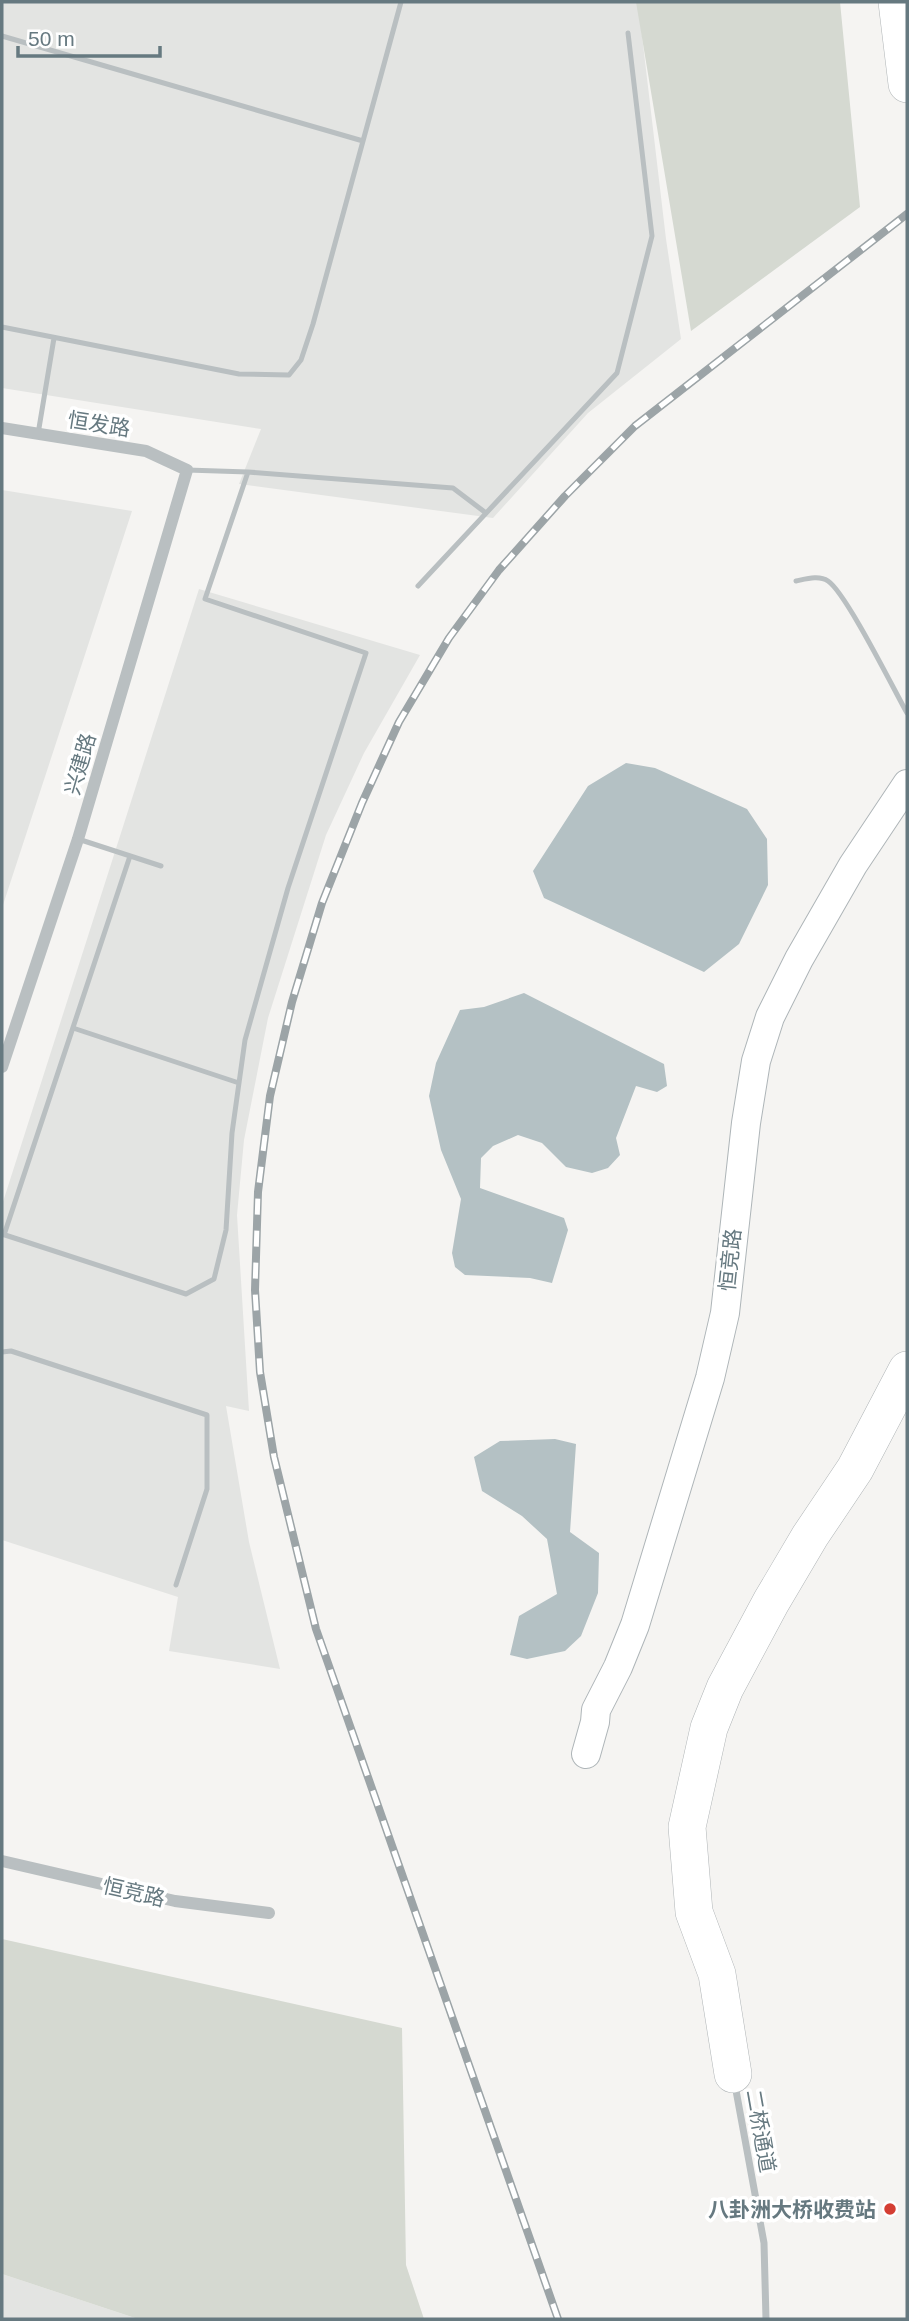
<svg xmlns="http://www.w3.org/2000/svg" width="909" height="2321" viewBox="0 0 909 2321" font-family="Arial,'Noto Sans SC',sans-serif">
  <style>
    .built { fill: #e3e4e2 }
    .green { fill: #d5d9d1 }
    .water { fill: #b4c1c4 }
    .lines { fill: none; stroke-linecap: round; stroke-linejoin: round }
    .secondary-casing { stroke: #aeb5b8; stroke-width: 30 }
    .motorway-casing { stroke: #afb4b6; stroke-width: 38 }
    .service { stroke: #b9bfc1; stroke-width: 5 }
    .minor { stroke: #b9bfc1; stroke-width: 7 }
    .tertiary { stroke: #b9bfc1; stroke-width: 12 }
    .secondary { stroke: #fff; stroke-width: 28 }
    .motorway { stroke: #fff; stroke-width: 37 }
    .rail-casing { stroke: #9ca4a7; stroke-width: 8 }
    .rail { stroke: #fff; stroke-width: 5; stroke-dasharray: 16; stroke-linecap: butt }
    .poi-dot { fill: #d43e33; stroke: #fff; stroke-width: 2.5 }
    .labels { text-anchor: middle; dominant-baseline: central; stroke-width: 7; stroke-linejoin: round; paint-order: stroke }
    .street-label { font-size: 21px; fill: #667980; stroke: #fff }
    .poi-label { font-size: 21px; font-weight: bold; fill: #667980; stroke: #fff; text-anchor: end }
  </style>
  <rect width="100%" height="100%" fill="#f5f4f2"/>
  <path class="built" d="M 2,2 L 638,2 L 666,239 L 681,339 L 588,413 L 493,518 L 239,484 L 261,429 L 2,388 Z
    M 2,490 L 132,511 L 2,908 Z
    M 199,589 L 420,655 L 364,753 L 326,835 L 268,1018 L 244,1140 L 237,1215 L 249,1411 L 226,1406 L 249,1542 L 280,1669 L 169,1651 L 178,1597 L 2,1540 L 2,1205 Z
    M 2,2274 L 138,2319 L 2,2319 Z"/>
  <path class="green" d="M 636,2 L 840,2 L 860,207 L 691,331 Z
    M 2,1939 L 402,2028 L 406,2265 L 424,2319 L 138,2319 L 2,2274 Z"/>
  <path class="water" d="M 626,763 L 655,768 L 747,809 L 767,839 L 768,885 L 739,944 L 704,972 L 544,898 L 533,871 L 588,786 Z
    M 524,993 L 664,1064 L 667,1086 L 657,1092 L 636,1086 L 616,1138 L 620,1155 L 608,1168 L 592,1173 L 566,1167 L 542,1143 L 518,1135 L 493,1146 L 481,1158 L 480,1188 L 564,1218 L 568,1230 L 552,1283 L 530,1278 L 465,1275 L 455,1267 L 452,1253 L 461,1199 L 441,1150 L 429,1096 L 436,1063 L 460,1010 L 484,1007 Z
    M 555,1439 L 576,1444 L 570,1532 L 599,1553 L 598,1593 L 581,1636 L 565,1651 L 527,1659 L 510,1655 L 519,1616 L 557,1594 L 547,1539 L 522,1516 L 482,1491 L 474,1457 L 500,1441 Z"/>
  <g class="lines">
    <g class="secondary-casing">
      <path id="secondary" d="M 586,1754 L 595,1722 L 596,1710 L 618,1667 L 635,1625 L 710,1378 L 725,1313 L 746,1123 L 756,1061 L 770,1017 L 799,959 L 853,865 L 907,784"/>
    </g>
    <g class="motorway-casing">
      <path id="motorway" d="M 897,2 L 907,84
        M 733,2074 L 717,1974 L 694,1912 L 687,1827 L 709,1728 L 725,1688 L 771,1602 L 810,1536 L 855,1469 L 907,1370"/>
    </g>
    <path class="service" d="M 2,36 L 363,141
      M 2,327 L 239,374 L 289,375 L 301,360 L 313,324 L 401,2
      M 38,434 L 54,338
      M 187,470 L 248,472 L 453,488 L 486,513
      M 796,581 C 806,579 819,575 828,581 C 846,593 893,688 907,713
      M 418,586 L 617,373 L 652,236 L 628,33
      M 78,839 L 161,866
      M 73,1028 L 239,1083
      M 2,1234 L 186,1294 L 214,1279 L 226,1230 L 232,1133 L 245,1040 L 288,888 L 366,653 L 205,599 L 248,472
      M 4,1235 L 130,856
      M 2,1352 L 11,1351 L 207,1415 L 207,1489 L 176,1585"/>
    <path class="minor" d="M 735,2085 L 764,2243 L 766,2319"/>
    <path class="tertiary" d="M 2,428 L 146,451 L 187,470 L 78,839 L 2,1067
      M 2,1861 L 175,1901 L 269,1913"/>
    <use href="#secondary" class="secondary"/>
    <use href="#motorway" class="motorway"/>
    <g class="rail-casing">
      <path id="rail" d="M 558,2319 L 316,1629 L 274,1457 L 260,1372 L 255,1290 L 258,1192 L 270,1096 L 292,1002 L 322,903 L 362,803 L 399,722 L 449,638 L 499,570 L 565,496 L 635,426 L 907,214"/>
    </g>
    <use href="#rail" class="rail"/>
  </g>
  <circle class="poi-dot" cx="890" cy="2209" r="7"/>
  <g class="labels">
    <g class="street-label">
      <text transform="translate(99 424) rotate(9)">恒发路</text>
      <text transform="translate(80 764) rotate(-74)">兴建路</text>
      <text transform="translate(730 1260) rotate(-84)">恒竞路</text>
      <text transform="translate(134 1892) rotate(13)">恒竞路</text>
      <text transform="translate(761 2131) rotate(80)">二桥通道</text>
    </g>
    <g class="poi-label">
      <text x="876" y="2209">八卦洲大桥收费站</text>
    </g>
  </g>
  <rect width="909" height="2321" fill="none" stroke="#667980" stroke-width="7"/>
  <path d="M18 46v10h142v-10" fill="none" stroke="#667980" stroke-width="3.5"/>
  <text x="28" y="46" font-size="21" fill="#667980" stroke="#ffffff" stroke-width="5" paint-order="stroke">50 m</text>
</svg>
